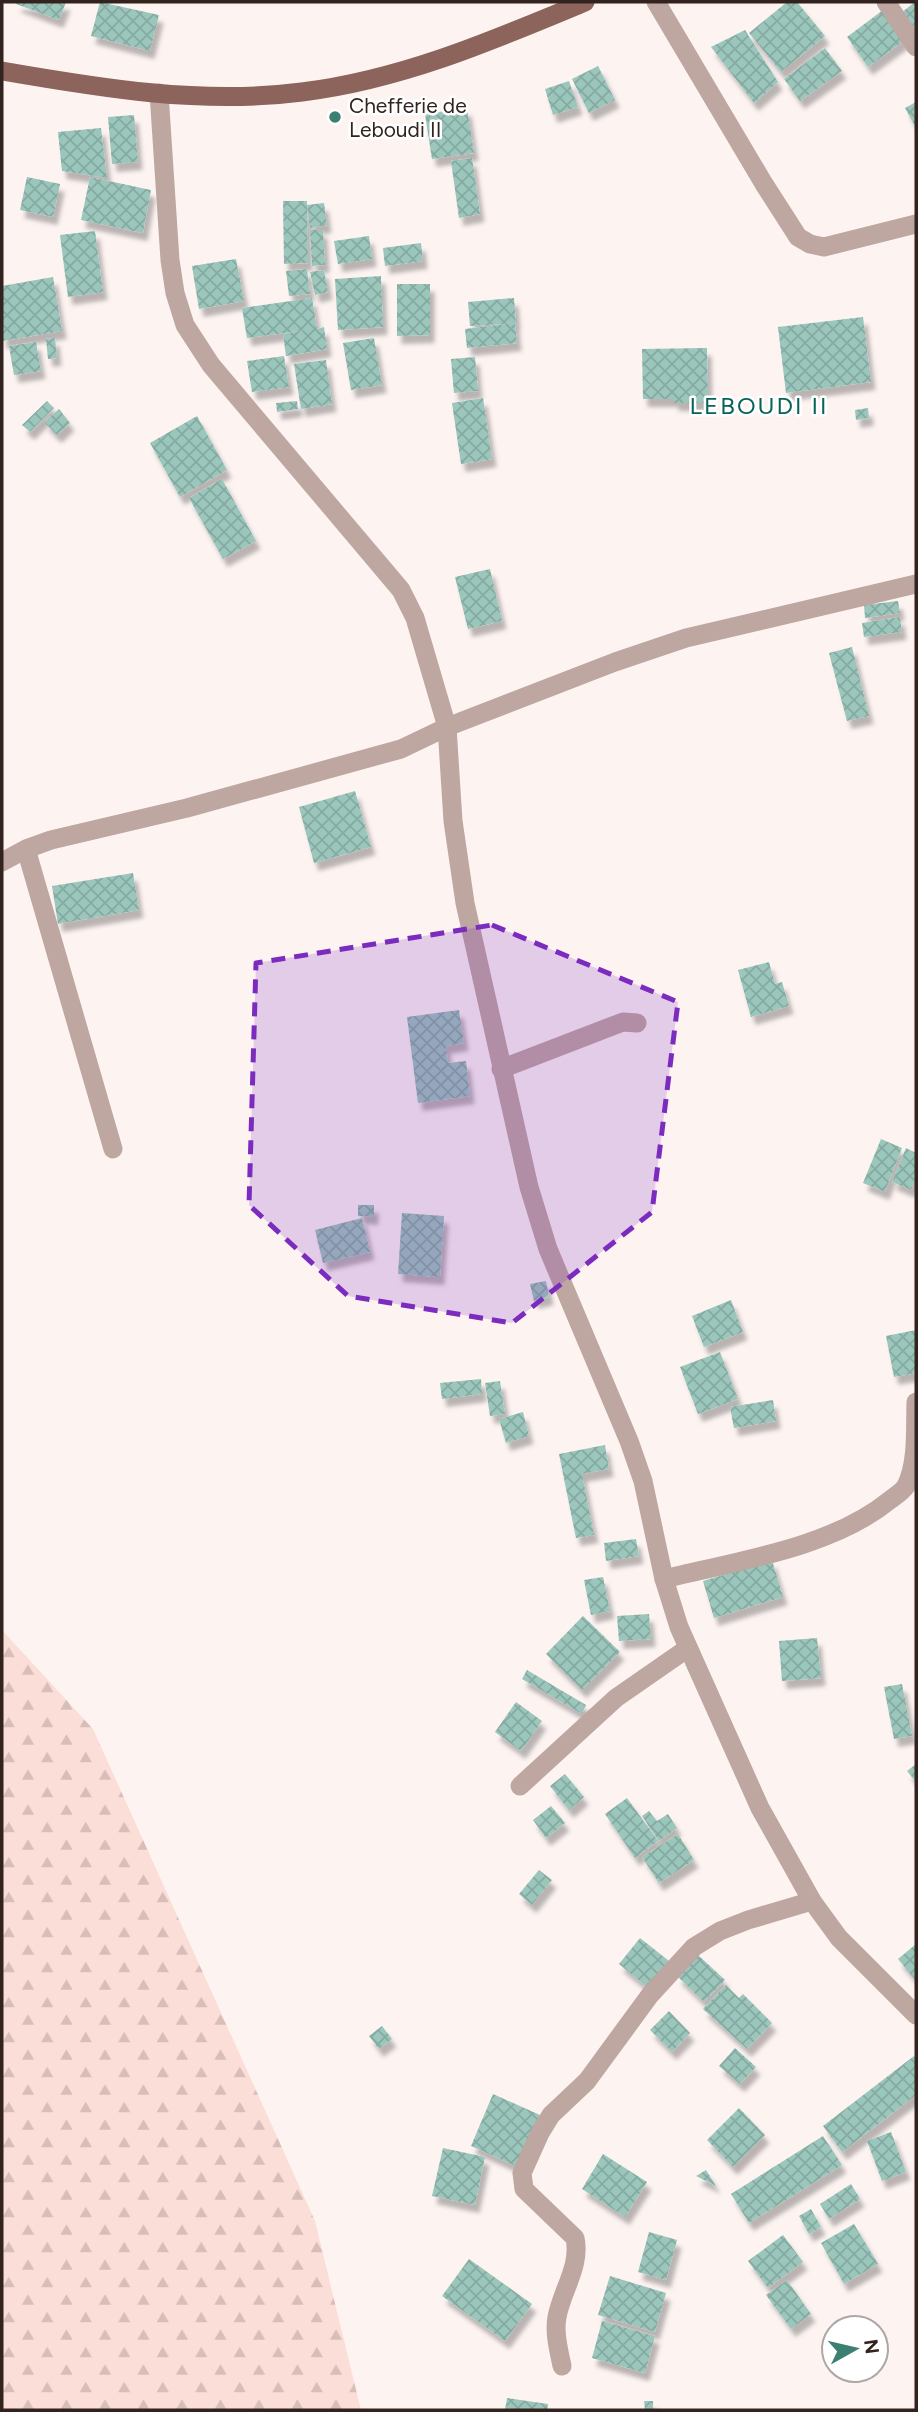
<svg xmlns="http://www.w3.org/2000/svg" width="918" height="2412" viewBox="0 0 918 2412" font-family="Figtree,sans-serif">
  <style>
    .forest { fill: url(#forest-firs) }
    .building { fill: url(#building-cross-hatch); filter: url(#shadow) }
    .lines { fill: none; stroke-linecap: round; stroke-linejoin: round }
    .minor { stroke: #bea6a1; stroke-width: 19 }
    .tertiary { stroke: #bea6a1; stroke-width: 19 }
    .primary { stroke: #8c645b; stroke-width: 19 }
    .marked { fill: #7b2cbf; fill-opacity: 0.2; stroke: #7b2cbf; stroke-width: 5; stroke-dasharray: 14 9; stroke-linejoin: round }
    .poi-dot { fill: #3c8074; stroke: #fff; stroke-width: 2.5 }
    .labels { text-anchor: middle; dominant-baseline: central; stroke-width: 5; stroke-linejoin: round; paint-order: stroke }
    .poi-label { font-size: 21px; fill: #32231f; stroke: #fff; text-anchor: start }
    .quarter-label { font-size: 24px; letter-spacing: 2px; fill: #056357; stroke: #fff }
  </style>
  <defs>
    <pattern id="forest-firs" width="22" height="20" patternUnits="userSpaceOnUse" patternTransform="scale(1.75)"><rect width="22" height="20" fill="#fbded7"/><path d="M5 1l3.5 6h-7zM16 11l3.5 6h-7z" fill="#d8beb8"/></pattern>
    <pattern id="building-cross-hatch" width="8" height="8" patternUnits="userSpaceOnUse" patternTransform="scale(1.75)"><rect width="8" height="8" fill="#9ac6bc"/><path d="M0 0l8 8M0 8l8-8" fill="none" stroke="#85aaa1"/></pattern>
    <filter id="shadow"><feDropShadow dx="4.5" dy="8" stdDeviation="2" flood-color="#0004"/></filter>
  </defs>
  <rect width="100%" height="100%" fill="#fdf4f2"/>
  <path class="forest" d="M 2,1630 L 93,1729 L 315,2221 L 361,2410 L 2,2410 Z"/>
  <path class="building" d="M 17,2 L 66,2 L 59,20 L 16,4 Z
    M 100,2 L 159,15 L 150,51 L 91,36 Z
    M 787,2 L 797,2 L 825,36 L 781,72 L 749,33 Z
    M 915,2 L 916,2 L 916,33 L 901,13 Z
    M 883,10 L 905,40 L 868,67 L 847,37 Z
    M 745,30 L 778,82 L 754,103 L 711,47 Z
    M 825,48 L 842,71 L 800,101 L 784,79 Z
    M 598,66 L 615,100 L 589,113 L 572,79 Z
    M 569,81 L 578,107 L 553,115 L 545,89 Z
    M 916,102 L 916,128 L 905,108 Z
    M 467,108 L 474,153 L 432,159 L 425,114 Z
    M 134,115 L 138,162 L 112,164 L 108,117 Z
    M 101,128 L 107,178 L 62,171 L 58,132 Z
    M 472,158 L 480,214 L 459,218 L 451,161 Z
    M 27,177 L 60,184 L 53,217 L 20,210 Z
    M 90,177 L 151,190 L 143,233 L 81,220 Z
    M 283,201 L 307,201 L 308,263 L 284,264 Z
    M 324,203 L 327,225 L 310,228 L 307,205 Z
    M 310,230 L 323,230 L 325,265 L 312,266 Z
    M 95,231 L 103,292 L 68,297 L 60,235 Z
    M 369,236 L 372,259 L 338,264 L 334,241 Z
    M 421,243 L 423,261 L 385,266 L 383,248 Z
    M 236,259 L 244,301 L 199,309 L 192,266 Z
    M 307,269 L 310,294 L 289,296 L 286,271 Z
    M 324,270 L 328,292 L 315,295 L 310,272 Z
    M 381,276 L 383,327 L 338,330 L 335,279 Z
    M 53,277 L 62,331 L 2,341 L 2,286 Z
    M 397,284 L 430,284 L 430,335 L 397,336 Z
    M 312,298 L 317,329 L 324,327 L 327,349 L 286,356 L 283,334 L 306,330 L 247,338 L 242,308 Z
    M 514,298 L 516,323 L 470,326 L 468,302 Z
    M 863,317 L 871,382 L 786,393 L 778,327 Z
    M 515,323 L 517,343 L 467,348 L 465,329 Z
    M 55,338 L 57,358 L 48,359 L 46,339 Z
    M 374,338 L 382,385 L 351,390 L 343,343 Z
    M 36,342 L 41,371 L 14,375 L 9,346 Z
    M 707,348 L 708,403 L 674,403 L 674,399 L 643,399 L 642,349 Z
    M 284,356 L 289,387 L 252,392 L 247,361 Z
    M 475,357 L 478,391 L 454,393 L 451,359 Z
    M 326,360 L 332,404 L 301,409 L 294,364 Z
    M 483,398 L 492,459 L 461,464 L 452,403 Z
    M 47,401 L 54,408 L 30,432 L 22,425 Z
    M 297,401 L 298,409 L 277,412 L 276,403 Z
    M 868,408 L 869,418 L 856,420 L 855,410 Z
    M 59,409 L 70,423 L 57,435 L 44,422 Z
    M 197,416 L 227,470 L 180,497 L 150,443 Z
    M 222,479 L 256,541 L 223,559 L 189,498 Z
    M 490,569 L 502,621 L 468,629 L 455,577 Z
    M 898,601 L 900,613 L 865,618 L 864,605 Z
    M 900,617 L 902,632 L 864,637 L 862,623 Z
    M 852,647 L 869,716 L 847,721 L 829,653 Z
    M 355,791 L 371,847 L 314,863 L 299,807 Z
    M 133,873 L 139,910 L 58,924 L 52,886 Z
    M 769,962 L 775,984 L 782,982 L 789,1006 L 751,1017 L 738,970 Z
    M 459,1010 L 464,1043 L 446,1046 L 448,1063 L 466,1061 L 470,1096 L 418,1103 L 407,1017 Z
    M 881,1139 L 902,1148 L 885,1192 L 863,1183 Z
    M 906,1148 L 916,1153 L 916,1177 L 911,1190 L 892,1182 Z
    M 358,1205 L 374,1205 L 374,1217 L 358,1216 Z
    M 402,1213 L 444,1216 L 440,1277 L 398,1274 Z
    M 362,1218 L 370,1252 L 323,1263 L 315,1230 Z
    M 546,1281 L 549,1297 L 534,1301 L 530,1284 Z
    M 731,1300 L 743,1332 L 704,1347 L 692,1316 Z
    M 916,1330 L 916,1373 L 894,1377 L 886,1336 Z
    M 720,1352 L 738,1399 L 698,1414 L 680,1367 Z
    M 481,1379 L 482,1394 L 442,1399 L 440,1383 Z
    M 500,1381 L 505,1414 L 490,1416 L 485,1383 Z
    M 773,1400 L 776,1421 L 734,1428 L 730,1407 Z
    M 523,1412 L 529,1436 L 506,1443 L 499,1419 Z
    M 605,1445 L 609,1469 L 582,1474 L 594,1535 L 576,1538 L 559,1454 Z
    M 636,1539 L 639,1556 L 606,1561 L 604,1543 Z
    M 772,1560 L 783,1597 L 714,1618 L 703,1581 Z
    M 603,1577 L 610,1611 L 591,1615 L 584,1580 Z
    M 649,1614 L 651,1639 L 619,1641 L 617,1616 Z
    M 583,1616 L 620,1652 L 582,1690 L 546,1654 Z
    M 817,1638 L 821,1678 L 782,1681 L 779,1641 Z
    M 527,1670 L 586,1705 L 582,1714 L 522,1679 Z
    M 902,1684 L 912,1736 L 894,1739 L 884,1687 Z
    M 516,1702 L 542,1721 L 521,1751 L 495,1732 Z
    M 916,1764 L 916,1782 L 907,1771 Z
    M 565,1774 L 584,1797 L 569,1810 L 550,1786 Z
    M 627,1798 L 658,1841 L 635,1858 L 605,1814 Z
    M 551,1806 L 565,1823 L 546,1838 L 533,1820 Z
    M 649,1811 L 657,1821 L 668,1814 L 677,1828 L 659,1841 L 642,1816 Z
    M 678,1834 L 694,1860 L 659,1883 L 642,1857 Z
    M 539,1870 L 552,1880 L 532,1905 L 519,1894 Z
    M 640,1938 L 669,1961 L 648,1988 L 619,1964 Z
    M 916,1944 L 916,1981 L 898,1959 Z
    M 697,1954 L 725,1980 L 704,2002 L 677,1976 Z
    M 726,1985 L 739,1998 L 743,1994 L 772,2023 L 747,2049 L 703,2009 Z
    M 669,2011 L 690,2033 L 672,2052 L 650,2030 Z
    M 382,2026 L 392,2039 L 379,2049 L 369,2036 Z
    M 735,2048 L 756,2067 L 740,2084 L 719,2066 Z
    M 914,2056 L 916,2059 L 916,2095 L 842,2152 L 823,2126 Z
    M 493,2094 L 540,2115 L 518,2167 L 471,2146 Z
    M 739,2108 L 765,2135 L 733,2167 L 707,2140 Z
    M 891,2132 L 906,2172 L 882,2181 L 867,2141 Z
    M 823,2136 L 842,2165 L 749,2223 L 731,2194 Z
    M 443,2148 L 485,2157 L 475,2205 L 432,2196 Z
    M 603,2154 L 647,2182 L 625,2217 L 582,2189 Z
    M 706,2170 L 716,2186 L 696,2176 Z
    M 851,2184 L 860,2199 L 829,2219 L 820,2204 Z
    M 811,2209 L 821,2227 L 809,2234 L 799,2216 Z
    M 854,2224 L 878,2264 L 844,2284 L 821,2243 Z
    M 649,2232 L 677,2240 L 666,2280 L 638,2272 Z
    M 783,2235 L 803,2262 L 768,2288 L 748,2261 Z
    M 469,2259 L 532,2304 L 505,2341 L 442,2296 Z
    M 610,2276 L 666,2293 L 655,2332 L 598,2315 Z
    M 787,2280 L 811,2314 L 791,2329 L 766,2295 Z
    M 602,2321 L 655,2336 L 645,2373 L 592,2358 Z
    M 507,2398 L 548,2404 L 547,2410 L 505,2410 Z
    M 644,2401 L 653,2401 L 653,2410 L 645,2410 Z"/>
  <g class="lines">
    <path class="minor" d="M 656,2 L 764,184 L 798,237 L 810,244 L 824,247 L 916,224
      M 886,2 L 916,47
      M 26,849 L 113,1149
      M 2,862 L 26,849 L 51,840 L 187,808 L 401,749 L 447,727 L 615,662 L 686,638 L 916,584
      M 501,1069 L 623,1022 L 637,1023
      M 664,1579 C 737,1561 831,1548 890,1500 C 895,1496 902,1492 906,1486 C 918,1462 915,1428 916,1402
      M 520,1786 L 616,1698 L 688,1648
      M 562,2366 C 559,2351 554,2333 557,2317 C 562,2290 581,2266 575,2238 L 524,2189 L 522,2173 L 540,2133 L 551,2115 L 587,2081 L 650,1995 L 694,1947 L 720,1931 L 748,1920 L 812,1901"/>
    <path class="tertiary" d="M 159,93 L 170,260 L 175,293 L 185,325 L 211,365 L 401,590 L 415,618 L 447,727 L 453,821 L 465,903 L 529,1187 L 548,1249 L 629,1441 L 643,1481 L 664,1579 L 679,1627 L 760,1808 L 812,1901 L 839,1938 L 916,2015"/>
    <path class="primary" d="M 2,71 C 100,88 202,105 302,92 C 401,80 494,40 585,2"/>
  </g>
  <path class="marked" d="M 492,925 L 678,1002 L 652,1212 L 512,1323 L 348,1296 L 249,1205 L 256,963 Z"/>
  <circle class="poi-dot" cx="335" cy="117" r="7"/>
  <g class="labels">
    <g class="poi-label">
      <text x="349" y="105">Chefferie de<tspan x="349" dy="24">Leboudi II</tspan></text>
    </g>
    <g class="quarter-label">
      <text x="759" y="405">LEBOUDI II</text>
    </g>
  </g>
  <rect width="918" height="2412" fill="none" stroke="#32231f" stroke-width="7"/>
  <g transform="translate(855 2349) rotate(82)"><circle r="33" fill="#ffffff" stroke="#ada7a5" stroke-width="2"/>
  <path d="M0-5L12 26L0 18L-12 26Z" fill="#3c8074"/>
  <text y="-10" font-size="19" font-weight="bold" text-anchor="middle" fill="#32231f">N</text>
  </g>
</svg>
